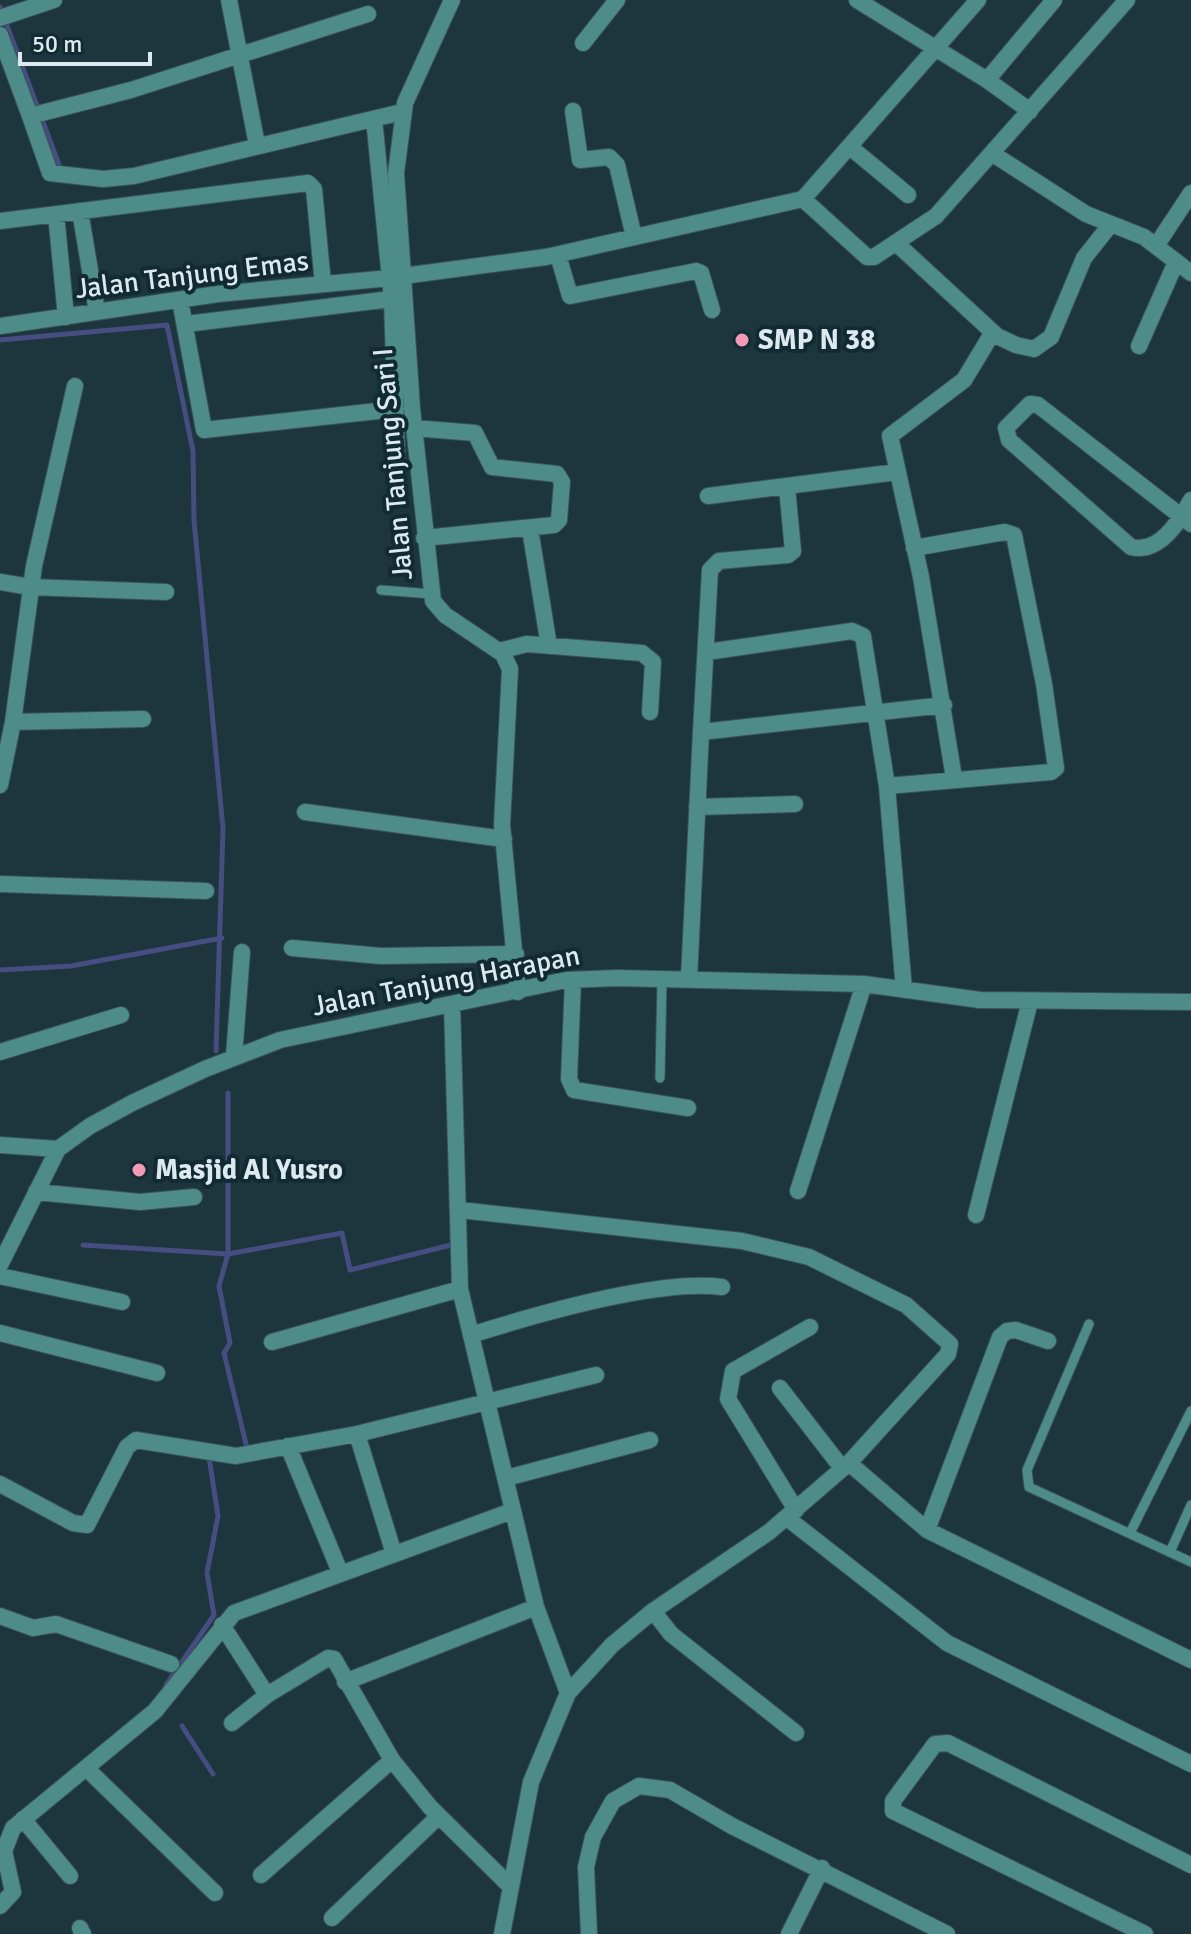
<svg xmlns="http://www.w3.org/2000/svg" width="1191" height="1934" viewBox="0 0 1191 1934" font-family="Signika,sans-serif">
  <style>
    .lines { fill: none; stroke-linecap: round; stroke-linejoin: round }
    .stream { stroke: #454d81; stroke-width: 5 }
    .service-casing { stroke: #3c5259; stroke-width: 11 }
    .minor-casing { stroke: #3c5259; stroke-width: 18 }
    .service { stroke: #4d8c89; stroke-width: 9 }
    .minor { stroke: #4d8c89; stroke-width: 16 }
    .poi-dot { fill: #f09ab6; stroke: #122b32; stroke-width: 3 }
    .labels { text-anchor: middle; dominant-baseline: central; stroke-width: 8; stroke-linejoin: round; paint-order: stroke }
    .street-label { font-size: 28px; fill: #dceaef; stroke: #122b32 }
    .poi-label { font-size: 28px; font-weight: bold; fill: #dceaef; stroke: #122b32; text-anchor: start }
  </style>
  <rect width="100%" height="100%" fill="#1d353d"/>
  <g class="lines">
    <path class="stream" d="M 0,7 L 61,170
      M 0,340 L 167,325 L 193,451 L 194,520 L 223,829 L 216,1051
      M 0,970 L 71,966 L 222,938
      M 228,1093 L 228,1254 L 219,1286 L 230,1343 L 224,1353 L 247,1448 L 242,1449
      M 83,1245 L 228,1254 L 342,1233 L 350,1270 L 451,1245
      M 166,1685 L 214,1615 L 207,1573 L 218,1516 L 209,1457
      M 182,1726 L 213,1774"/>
    <g class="service-casing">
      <path id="service" d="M 381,590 L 432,594
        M 660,1078 L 662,979
        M 1089,1324 L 1027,1470 L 1029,1487 L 1191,1562
        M 1130,1533 L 1191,1411
        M 1170,1552 L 1191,1505"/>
    </g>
    <g class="minor-casing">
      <path id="minor" d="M 229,0 L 257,145
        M 452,0 L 405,103 L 396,173 L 412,408 L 433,601 L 445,615 L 503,654 L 510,669 L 502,825 L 518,992
        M 857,0 L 987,80 L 1030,111
        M 0,18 L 54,0
        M 0,35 L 30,116 L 131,90 L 368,14
        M 583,43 L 617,0
        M 987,80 L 1054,0
        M 573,111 L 580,160 L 609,157 L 617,165 L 634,237
        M 30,116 L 50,173 L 103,179 L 134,176 L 402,112
        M 374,119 L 392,299 L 397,459
        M 850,147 L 908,195
        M 993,154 L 1086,214 L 1144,237 L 1191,273
        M 803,199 L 867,257 L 874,257 L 936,216 L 1127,0
        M 80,211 L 97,312
        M 56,214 L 66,317
        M 0,221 L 308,183 L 314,189 L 323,284
        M 896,243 L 997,336 L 1016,345 L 1034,349 L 1051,337 L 1084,258 L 1111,224
        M 1156,246 L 1191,193
        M 558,255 L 570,296 L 696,271 L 701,273 L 712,310
        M 403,276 L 546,257 L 803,199 L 978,0
        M 180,300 L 204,430 L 396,409
        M 186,324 L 399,298
        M 0,326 L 218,294 L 390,278
        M 1139,346 L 1176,262
        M 414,428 L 475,433 L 492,467 L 557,474 L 562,482 L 559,520 L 554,525 L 424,538
        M 708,496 L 897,472
        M 1191,500 C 1179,522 1159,554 1131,547 L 1009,440 L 1006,428 L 1030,404 L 1038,405 L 1191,524
        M 530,529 L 549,646
        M 0,582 L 30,587 L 166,592
        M 499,651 L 527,644 L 642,653 L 653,662 L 650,712
        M 707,652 L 852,631 L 863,636 L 887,786 L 904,990
        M 13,722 L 143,719
        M 701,732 L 710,570 L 719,561 L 788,555 L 793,551 L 787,487
        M 954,778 L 921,577 L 890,436 L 964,380 L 993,332
        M 0,785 L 13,722 L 34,566 L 75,386
        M 887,786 L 1051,772 L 1056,768 L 1044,684 L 1014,535 L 1005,532 L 914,548
        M 697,807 L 795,804
        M 305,812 L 504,839
        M 0,884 L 206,891
        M 292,948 L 381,956 L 516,954
        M 689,979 L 701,732 L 944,705
        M 573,980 L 569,1079 L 574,1090 L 688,1108
        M 452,1004 L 460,1289 L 536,1607 L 568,1693 L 531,1782 L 502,1934
        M 0,1052 L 121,1015
        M 234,1056 L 242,952
        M 0,1145 L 58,1149
        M 798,1191 L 864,984
        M 36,1192 L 140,1202 L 194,1197
        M 460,1210 L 742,1241 L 809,1257 L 906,1305 L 950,1344 L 948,1354 L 849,1463 L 769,1532 L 653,1611 L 612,1645 L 568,1693
        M 976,1215 L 1030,1001
        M 0,1265 L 58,1149 L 90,1126 L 132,1103 L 205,1069 L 280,1040 L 566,980 L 617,978 L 864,984 L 980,1000 L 1191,1002
        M 0,1276 L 122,1302
        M 0,1333 L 157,1373
        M 474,1334 C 538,1314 657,1279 722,1287
        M 272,1342 L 460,1289
        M 780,1388 L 842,1468
        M 357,1434 L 394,1554
        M 288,1446 L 340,1572
        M 849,1463 L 927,1530 L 1191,1660
        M 506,1478 L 650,1440
        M 0,1484 L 73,1523 L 87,1525 L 127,1447 L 136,1440 L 236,1456 L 357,1434 L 596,1375
        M 796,1510 L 728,1399 L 733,1371 L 810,1327
        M 787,1518 L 947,1643 L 1191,1764
        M 927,1530 L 1000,1337 L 1007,1331 L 1016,1330 L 1048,1341
        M 653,1611 L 671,1634 L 796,1733
        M 0,1616 L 33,1628 L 56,1624 L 171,1664
        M 222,1625 L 267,1695
        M 345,1682 L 536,1607
        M 232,1723 L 267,1695 L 328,1658 L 334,1659 L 392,1760 L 430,1807 L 511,1887
        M 86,1768 L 215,1893
        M 23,1819 L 70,1876
        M 261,1875 L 392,1760
        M 0,1906 L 13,1892 L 4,1851 L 13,1828 L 155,1711 L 234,1613 L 512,1511
        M 332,1918 L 439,1816
        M 80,1928 L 83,1934
        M 589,1934 L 586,1867 L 593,1837 L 613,1801 L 639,1786 L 670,1790 L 732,1826 L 947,1934
        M 789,1934 L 822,1868
        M 1145,1934 L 893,1811 L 893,1801 L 935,1744 L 948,1743 L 1191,1865"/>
    </g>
    <use href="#service" class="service"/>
    <use href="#minor" class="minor"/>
  </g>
  <g class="poi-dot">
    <circle cx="742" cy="340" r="8"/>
    <circle cx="139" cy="1170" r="8"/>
  </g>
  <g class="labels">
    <g class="street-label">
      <text transform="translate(192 275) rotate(-7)">Jalan Tanjung Emas</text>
      <text transform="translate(393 464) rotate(-95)">Jalan Tanjung Sari I</text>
      <text transform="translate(446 981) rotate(-11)">Jalan Tanjung Harapan</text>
    </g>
    <g class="poi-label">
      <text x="758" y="340">SMP N 38</text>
      <text x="155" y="1170">Masjid Al Yusro</text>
    </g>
  </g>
  <path d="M20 52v12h130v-12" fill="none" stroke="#dceaef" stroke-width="4"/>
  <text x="32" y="52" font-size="24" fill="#dceaef" stroke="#122b32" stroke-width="6" paint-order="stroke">50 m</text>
</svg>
